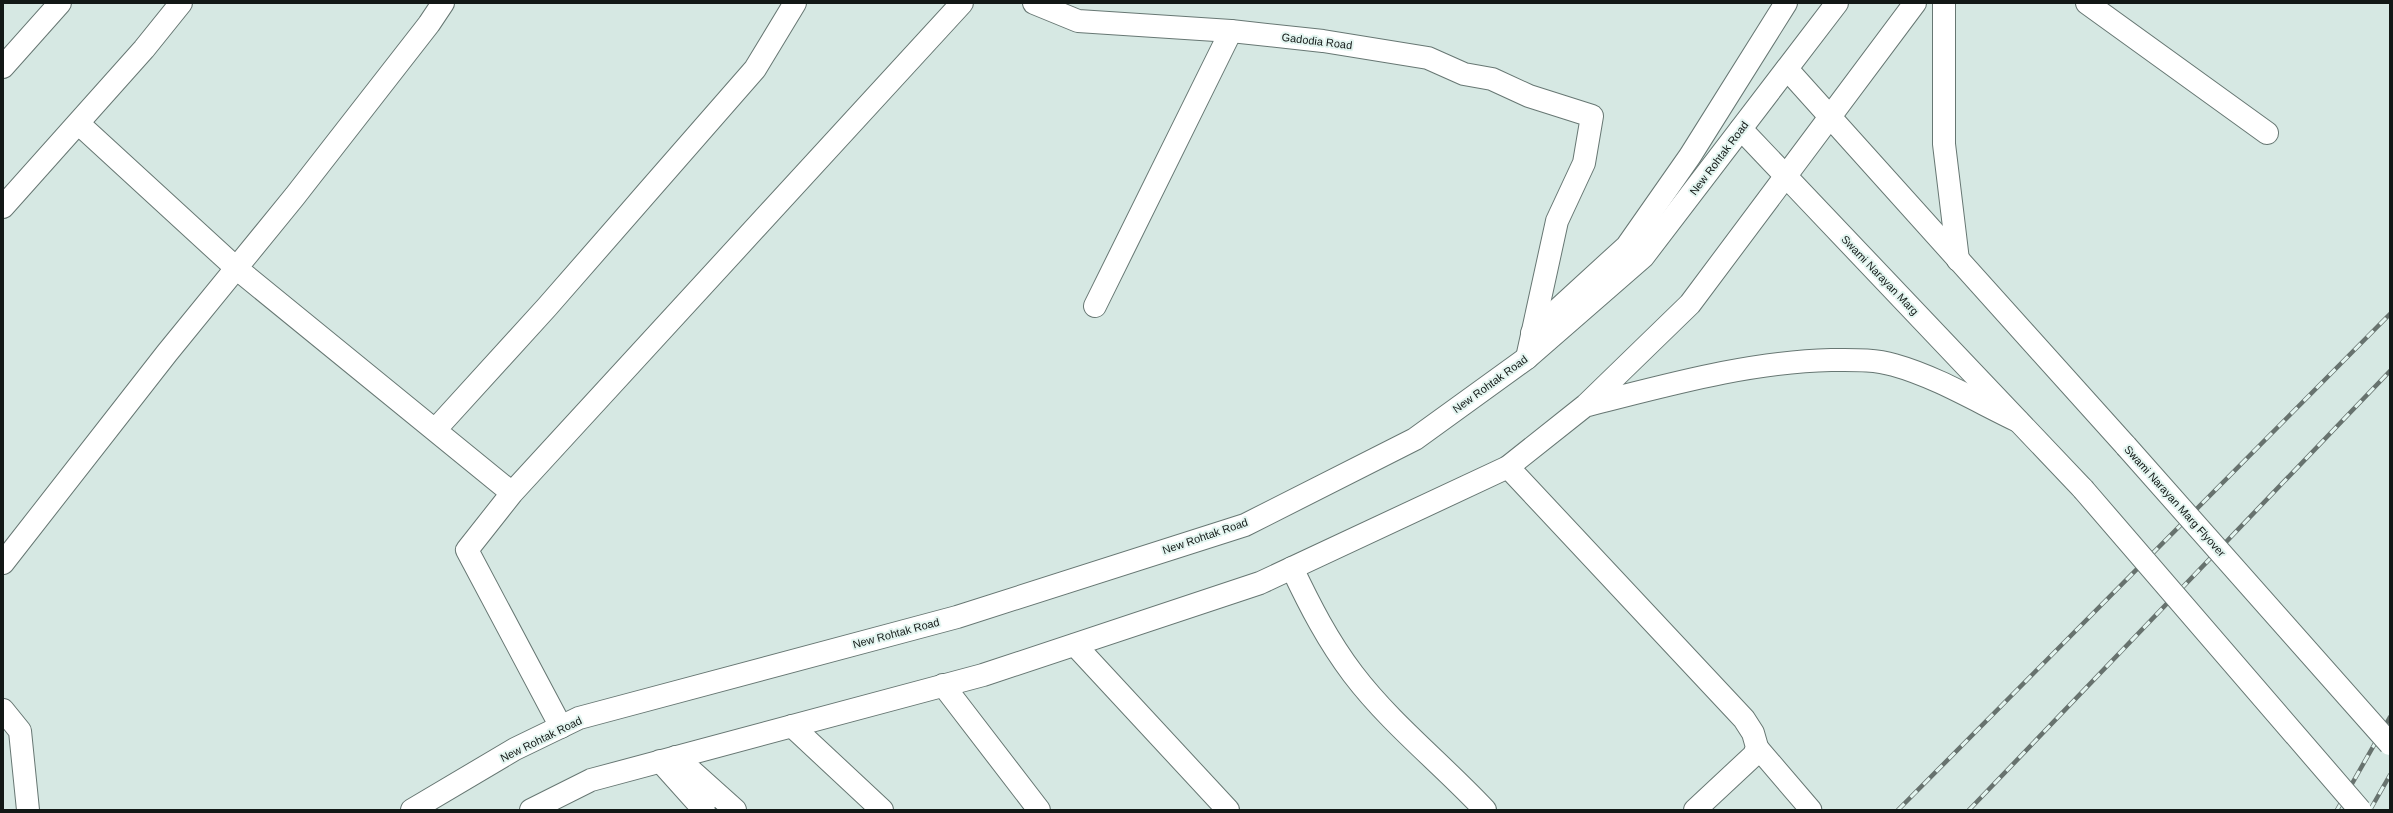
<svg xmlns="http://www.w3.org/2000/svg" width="2393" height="813" viewBox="0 0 2393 813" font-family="Helvetica,sans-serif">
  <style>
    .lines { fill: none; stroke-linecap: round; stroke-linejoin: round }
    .lane-casing { stroke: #677773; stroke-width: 23 }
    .street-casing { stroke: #677773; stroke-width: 24 }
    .secondary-casing { stroke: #677773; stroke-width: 24 }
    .primary-casing { stroke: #677773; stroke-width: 24 }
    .lane { stroke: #fff; stroke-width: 21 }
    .street { stroke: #fff; stroke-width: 22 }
    .secondary { stroke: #fff; stroke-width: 22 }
    .primary { stroke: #fff; stroke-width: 22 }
    .rail-casing { stroke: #67726e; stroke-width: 4.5 }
    .rail { stroke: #e3f5f0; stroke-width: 3; stroke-dasharray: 9; stroke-linecap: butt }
    .secondary-bridge-casing { stroke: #677773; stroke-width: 24; stroke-linecap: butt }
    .secondary-bridge { stroke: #fff; stroke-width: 22 }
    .labels { text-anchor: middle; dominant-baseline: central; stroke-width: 4; stroke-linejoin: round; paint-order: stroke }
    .street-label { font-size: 11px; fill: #121816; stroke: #e3f5f0 }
  </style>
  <rect width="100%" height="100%" fill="#d6e8e3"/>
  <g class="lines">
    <g class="lane-casing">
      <path id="lane" d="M 1757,747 L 1811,810"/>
    </g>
    <g class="street-casing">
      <path id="street" d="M 2087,3 L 2267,133
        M 3,67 L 60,3
        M 78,123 L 236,268 L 512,493
        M 3,207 L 144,49 L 181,3
        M 1095,306 L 1231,31
        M 1532,333 L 1627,246 L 1690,156 L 1786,3
        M 435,430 L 547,307 L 755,69 L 795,3
        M 1508,467 L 1744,719 L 1753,733 L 1757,747 L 1754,755 L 1695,810
        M 3,563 L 167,353 L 295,196 L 429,24 L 443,3
        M 1292,568 C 1310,606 1328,641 1353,674 C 1391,724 1442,764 1485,810
        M 1075,645 L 1228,810
        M 943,685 L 1039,810
        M 3,710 L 20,731 L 28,810
        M 792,726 L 882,810
        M 561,727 L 467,550 L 512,493 L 962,3
        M 676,757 L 735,810
        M 660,761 L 704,810"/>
    </g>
    <g class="secondary-casing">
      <path id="secondary" d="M 1034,3 L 1078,21 L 1231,31 L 1323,41 L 1428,58 L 1464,74 L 1492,79 L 1529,96 L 1592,116 L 1584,163 L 1557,221 L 1527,358
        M 1787,69 L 2126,446
        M 1741,129 L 2083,489"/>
    </g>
    <g class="primary-casing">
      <path id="primary" d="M 1944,3 L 1944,144 L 1958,260
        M 1588,405 C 1668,385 1748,362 1831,360 C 1852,360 1874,359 1894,365 C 1937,377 1978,402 2018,421
        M 412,810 L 515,749 L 579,718 L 957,617 L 1245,525 L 1415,439 L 1527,358 L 1643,257 L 1837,3
        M 531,810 L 591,780 L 983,675 L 1260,583 L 1508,467 L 1586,405 L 1690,304 L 1915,3"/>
    </g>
    <use href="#lane" class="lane"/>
    <use href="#street" class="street"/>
    <use href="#secondary" class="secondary"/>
    <use href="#primary" class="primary"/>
    <g class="rail-casing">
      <path id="rail" d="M 1898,810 L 2390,314
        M 1969,810 L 2390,371
        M 2337,810 L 2390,717
        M 2370,810 L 2390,775"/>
    </g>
    <use href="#rail" class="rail"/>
    <g class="secondary-bridge-casing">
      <path id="secondary-bridge" d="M 2126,446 L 2390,744
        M 2083,489 L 2360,810"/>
    </g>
    <use href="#secondary-bridge" class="secondary-bridge"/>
  </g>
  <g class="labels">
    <g class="street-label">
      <text transform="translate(1317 41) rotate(7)">Gadodia Road</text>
      <text transform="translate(1719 158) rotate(-53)">New Rohtak Road</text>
      <text transform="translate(1880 275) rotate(46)">Swami Narayan Marg</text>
      <text transform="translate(1490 384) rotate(-36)">New Rohtak Road</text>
      <text transform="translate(2175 501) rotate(48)">Swami Narayan Marg Flyover</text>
      <text transform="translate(1205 536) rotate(-19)">New Rohtak Road</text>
      <text transform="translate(896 633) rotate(-15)">New Rohtak Road</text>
      <text transform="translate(541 739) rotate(-26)">New Rohtak Road</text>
    </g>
  </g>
  <rect width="2393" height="813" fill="none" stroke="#121816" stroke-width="8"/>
</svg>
